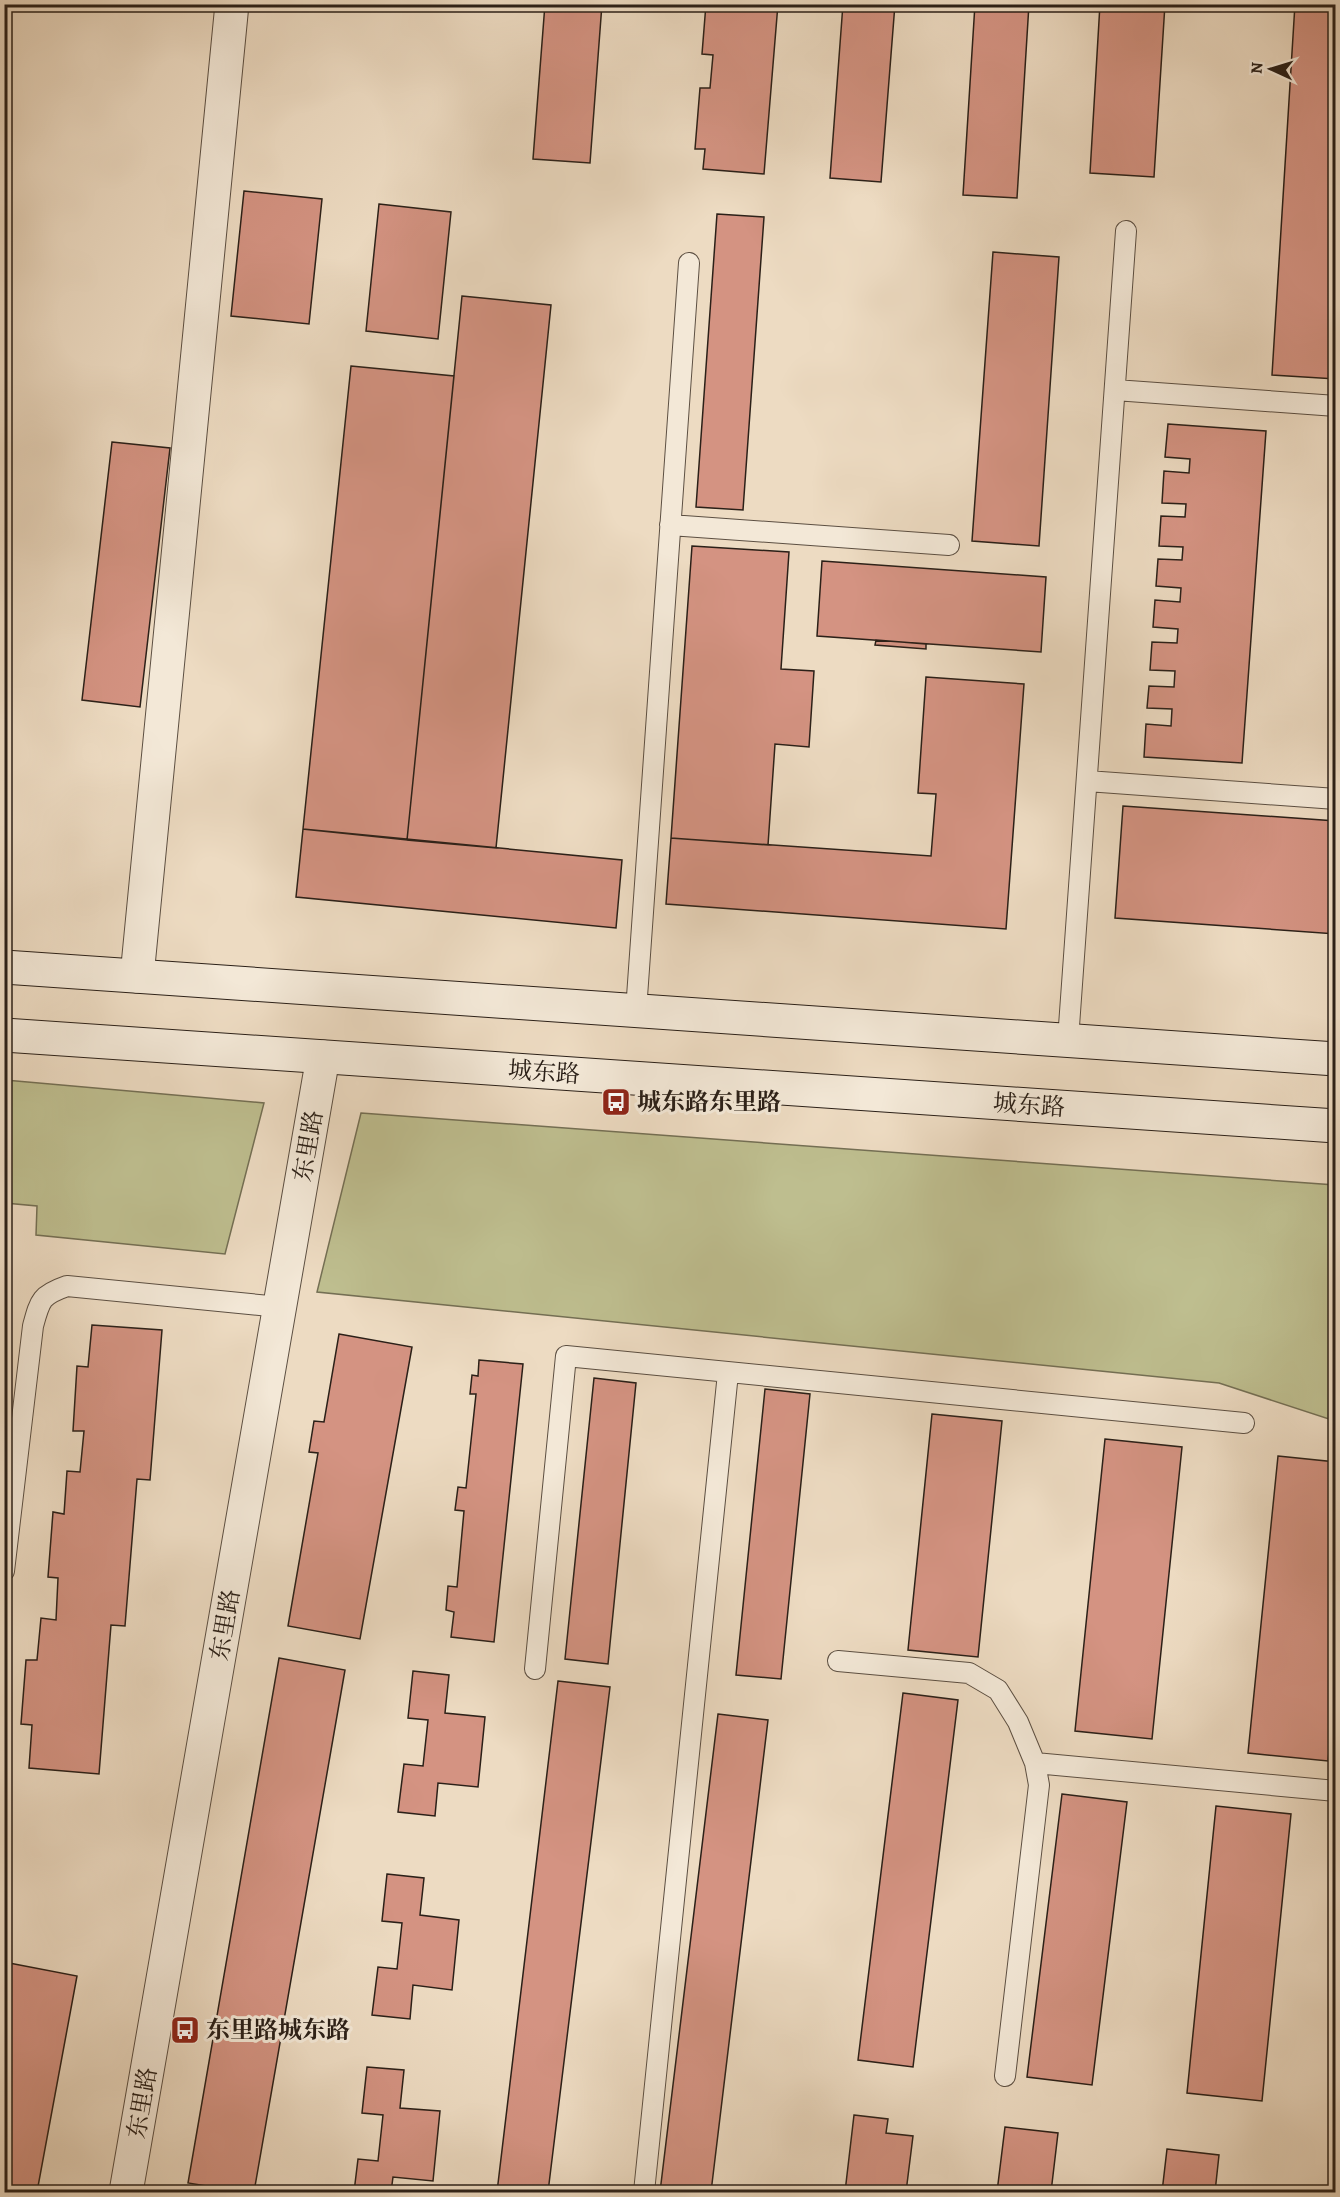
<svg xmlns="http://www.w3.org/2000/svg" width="1340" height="2197" viewBox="0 0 1340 2197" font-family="Alegreya,'Noto Serif SC',serif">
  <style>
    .green { fill: #bebe8f; stroke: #746f54; stroke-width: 1.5 }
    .building { fill: #d49382; stroke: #2b2018; stroke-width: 1.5 }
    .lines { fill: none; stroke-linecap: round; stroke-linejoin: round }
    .service-casing { stroke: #5c4f42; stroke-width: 22 }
    .minor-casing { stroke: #5c4f42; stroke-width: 35 }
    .secondary-casing { stroke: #2b2018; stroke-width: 35 }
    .service { stroke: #f3e8d7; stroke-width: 20 }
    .minor { stroke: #f3e8d7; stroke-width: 33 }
    .secondary { stroke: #f3e8d7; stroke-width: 33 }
    .labels { text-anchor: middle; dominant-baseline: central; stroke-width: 6; stroke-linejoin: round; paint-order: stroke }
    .street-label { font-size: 24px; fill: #2b2018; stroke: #f3e8d7 }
    .poi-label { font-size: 24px; font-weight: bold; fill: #2b2018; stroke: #f3e8d7; text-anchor: start }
  </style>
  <rect width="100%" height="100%" fill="#eddbc2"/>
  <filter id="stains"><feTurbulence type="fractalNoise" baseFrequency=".00333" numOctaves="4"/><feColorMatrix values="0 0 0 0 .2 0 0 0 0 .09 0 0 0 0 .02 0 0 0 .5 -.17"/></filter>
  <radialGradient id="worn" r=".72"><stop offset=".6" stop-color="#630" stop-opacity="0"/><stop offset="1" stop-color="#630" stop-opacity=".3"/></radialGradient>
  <path class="green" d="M 5,1080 L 264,1103 L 225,1254 L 36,1235 L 37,1206 L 5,1203 Z
    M 361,1113 L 1335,1185 L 1335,1421 L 1219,1383 L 317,1292 Z"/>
  <path class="building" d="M 545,4 L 602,4 L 590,163 L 533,159 Z
    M 706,4 L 778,4 L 764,174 L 703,169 L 705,149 L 695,149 L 700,88 L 710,88 L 713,55 L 702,54 Z
    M 843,4 L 895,4 L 881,182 L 830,178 Z
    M 975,4 L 1029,4 L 1017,198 L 963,195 Z
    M 1100,4 L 1165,4 L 1154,177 L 1090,173 Z
    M 1295,4 L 1336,4 L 1336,379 L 1272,375 Z
    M 244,191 L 322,199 L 309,324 L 231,316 Z
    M 379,204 L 451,212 L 438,339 L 366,331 Z
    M 717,214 L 764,217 L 743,510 L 696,507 Z
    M 993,252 L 1059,257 L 1039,546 L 972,541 Z
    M 462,296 L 551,305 L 496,848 L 407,840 Z
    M 351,366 L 454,376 L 407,840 L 303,829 Z
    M 1168,424 L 1266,431 L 1242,763 L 1144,757 L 1146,724 L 1171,726 L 1172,709 L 1147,708 L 1149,686 L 1174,687 L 1175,671 L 1150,670 L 1152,642 L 1177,643 L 1178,629 L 1153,627 L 1155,600 L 1180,602 L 1181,588 L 1156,586 L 1158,559 L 1182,560 L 1183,547 L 1159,546 L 1161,516 L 1185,517 L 1186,504 L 1162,503 L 1164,471 L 1189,473 L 1190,459 L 1165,457 Z
    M 112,442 L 170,448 L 140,707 L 82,700 Z
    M 692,546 L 789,552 L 781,669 L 814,671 L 809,747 L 775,744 L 768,845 L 671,838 Z
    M 822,561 L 1046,577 L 1041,652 L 817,636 Z
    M 876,640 L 926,644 L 926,649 L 875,645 Z
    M 926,677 L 1024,684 L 1006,929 L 666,904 L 671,838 L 931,856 L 936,794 L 918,793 Z
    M 1123,806 L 1336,821 L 1336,934 L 1115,918 Z
    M 303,829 L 622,860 L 616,928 L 296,897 Z
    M 92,1325 L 162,1330 L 150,1480 L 137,1479 L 125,1626 L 111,1625 L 99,1774 L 29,1768 L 32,1725 L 21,1724 L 26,1660 L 37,1660 L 41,1618 L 56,1620 L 58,1578 L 48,1577 L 53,1512 L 64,1514 L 67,1471 L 80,1472 L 84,1431 L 73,1431 L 77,1366 L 88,1367 Z
    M 339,1334 L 412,1347 L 360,1639 L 288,1626 L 318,1453 L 309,1452 L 314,1421 L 324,1422 Z
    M 479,1360 L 523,1364 L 494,1642 L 451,1637 L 454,1612 L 446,1610 L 448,1586 L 457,1587 L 464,1511 L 455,1510 L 458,1487 L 466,1488 L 476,1394 L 470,1394 L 472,1375 L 478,1376 Z
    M 594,1378 L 636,1383 L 608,1664 L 565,1659 Z
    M 765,1389 L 810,1394 L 781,1679 L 736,1675 Z
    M 932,1414 L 1002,1421 L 978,1657 L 908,1650 Z
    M 1105,1439 L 1182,1447 L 1152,1739 L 1075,1731 Z
    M 1278,1456 L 1336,1462 L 1336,1683 L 1328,1761 L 1248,1753 Z
    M 279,1658 L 345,1670 L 254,2192 L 243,2192 L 188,2183 Z
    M 413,1671 L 449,1675 L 445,1713 L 485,1717 L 478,1787 L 438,1783 L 435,1816 L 398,1812 L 404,1764 L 423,1766 L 428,1720 L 408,1718 Z
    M 558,1681 L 610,1687 L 548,2192 L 497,2192 Z
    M 903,1693 L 958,1700 L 913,2067 L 858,2060 Z
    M 718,1714 L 768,1720 L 711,2192 L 660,2192 Z
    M 1062,1794 L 1127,1802 L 1092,2085 L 1027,2077 Z
    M 1216,1806 L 1291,1814 L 1262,2101 L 1187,2093 Z
    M 387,1874 L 424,1878 L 420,1915 L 459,1920 L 452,1990 L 413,1985 L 410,2019 L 372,2015 L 378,1967 L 397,1969 L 402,1923 L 382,1921 Z
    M 4,1962 L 77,1976 L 37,2192 L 4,2192 Z
    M 367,2067 L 404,2070 L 400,2108 L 440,2111 L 433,2181 L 393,2177 L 391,2192 L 354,2192 L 358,2159 L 378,2161 L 383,2115 L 362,2113 Z
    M 854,2115 L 888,2119 L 886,2133 L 913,2136 L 906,2192 L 845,2192 Z
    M 1005,2127 L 1058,2133 L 1051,2192 L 997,2192 Z
    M 1167,2149 L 1219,2155 L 1215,2192 L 1162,2192 Z"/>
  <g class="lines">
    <g class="service-casing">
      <path id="service" d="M 1115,390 L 1336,406
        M 670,525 L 949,545
        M 1087,781 L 1336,799
        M 636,1011 L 689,263
        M 1068,1040 L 1126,231
        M 4,1571 L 33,1326 C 40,1300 41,1295 67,1286 L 280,1307
        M 838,1661 L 969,1673 L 998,1690 L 1018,1722 L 1035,1763 L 1039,1785 L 1005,2076
        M 535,1669 L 566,1356 L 1244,1423
        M 1035,1763 L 1336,1791
        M 644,2192 L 728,1373"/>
    </g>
    <g class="minor-casing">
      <path id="minor" d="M 137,976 L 232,4
        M 126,2192 L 323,1057"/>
    </g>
    <g class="secondary-casing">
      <path id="secondary" d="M 4,967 L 1336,1059
        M 4,1035 L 1336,1126"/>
    </g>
    <use href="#service" class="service"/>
    <use href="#minor" class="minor"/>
    <use href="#secondary" class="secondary"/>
  </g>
  <defs>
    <g id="bus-square" transform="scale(1.5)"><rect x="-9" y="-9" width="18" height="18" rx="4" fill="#8f2418" stroke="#f3e8d7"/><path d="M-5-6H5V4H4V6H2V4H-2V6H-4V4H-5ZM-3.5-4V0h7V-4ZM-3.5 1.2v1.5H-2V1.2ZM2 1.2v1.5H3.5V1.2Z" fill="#fff"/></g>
  </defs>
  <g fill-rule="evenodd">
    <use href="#bus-square" x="616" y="1102"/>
    <use href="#bus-square" x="185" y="2030"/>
  </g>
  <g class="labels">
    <g class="street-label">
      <text transform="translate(544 1072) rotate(4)">城东路</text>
      <text transform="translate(1029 1105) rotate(4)">城东路</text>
      <text transform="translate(308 1146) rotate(-80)">东里路</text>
      <text transform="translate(225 1625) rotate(-80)">东里路</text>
      <text transform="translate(142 2103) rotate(-80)">东里路</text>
    </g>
    <g class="poi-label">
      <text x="637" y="1102">城东路东里路</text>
      <text x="206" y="2030">东里路城东路</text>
    </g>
  </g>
  <rect width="1340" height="2197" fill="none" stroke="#eddbc2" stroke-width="24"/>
  <rect x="6" y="6" width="1328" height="2185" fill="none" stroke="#2b2018" stroke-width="3"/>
  <rect x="12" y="12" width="1316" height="2173" fill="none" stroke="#2b2018" stroke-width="1.5"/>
  <g transform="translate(1271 69) rotate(274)" stroke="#f3e8d7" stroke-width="4.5" paint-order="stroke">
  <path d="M0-4.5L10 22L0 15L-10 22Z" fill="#2b2018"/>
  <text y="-9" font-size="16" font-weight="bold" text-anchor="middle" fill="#2b2018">N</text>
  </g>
  <rect width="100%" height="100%" filter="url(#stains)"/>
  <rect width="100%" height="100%" fill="url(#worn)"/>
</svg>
